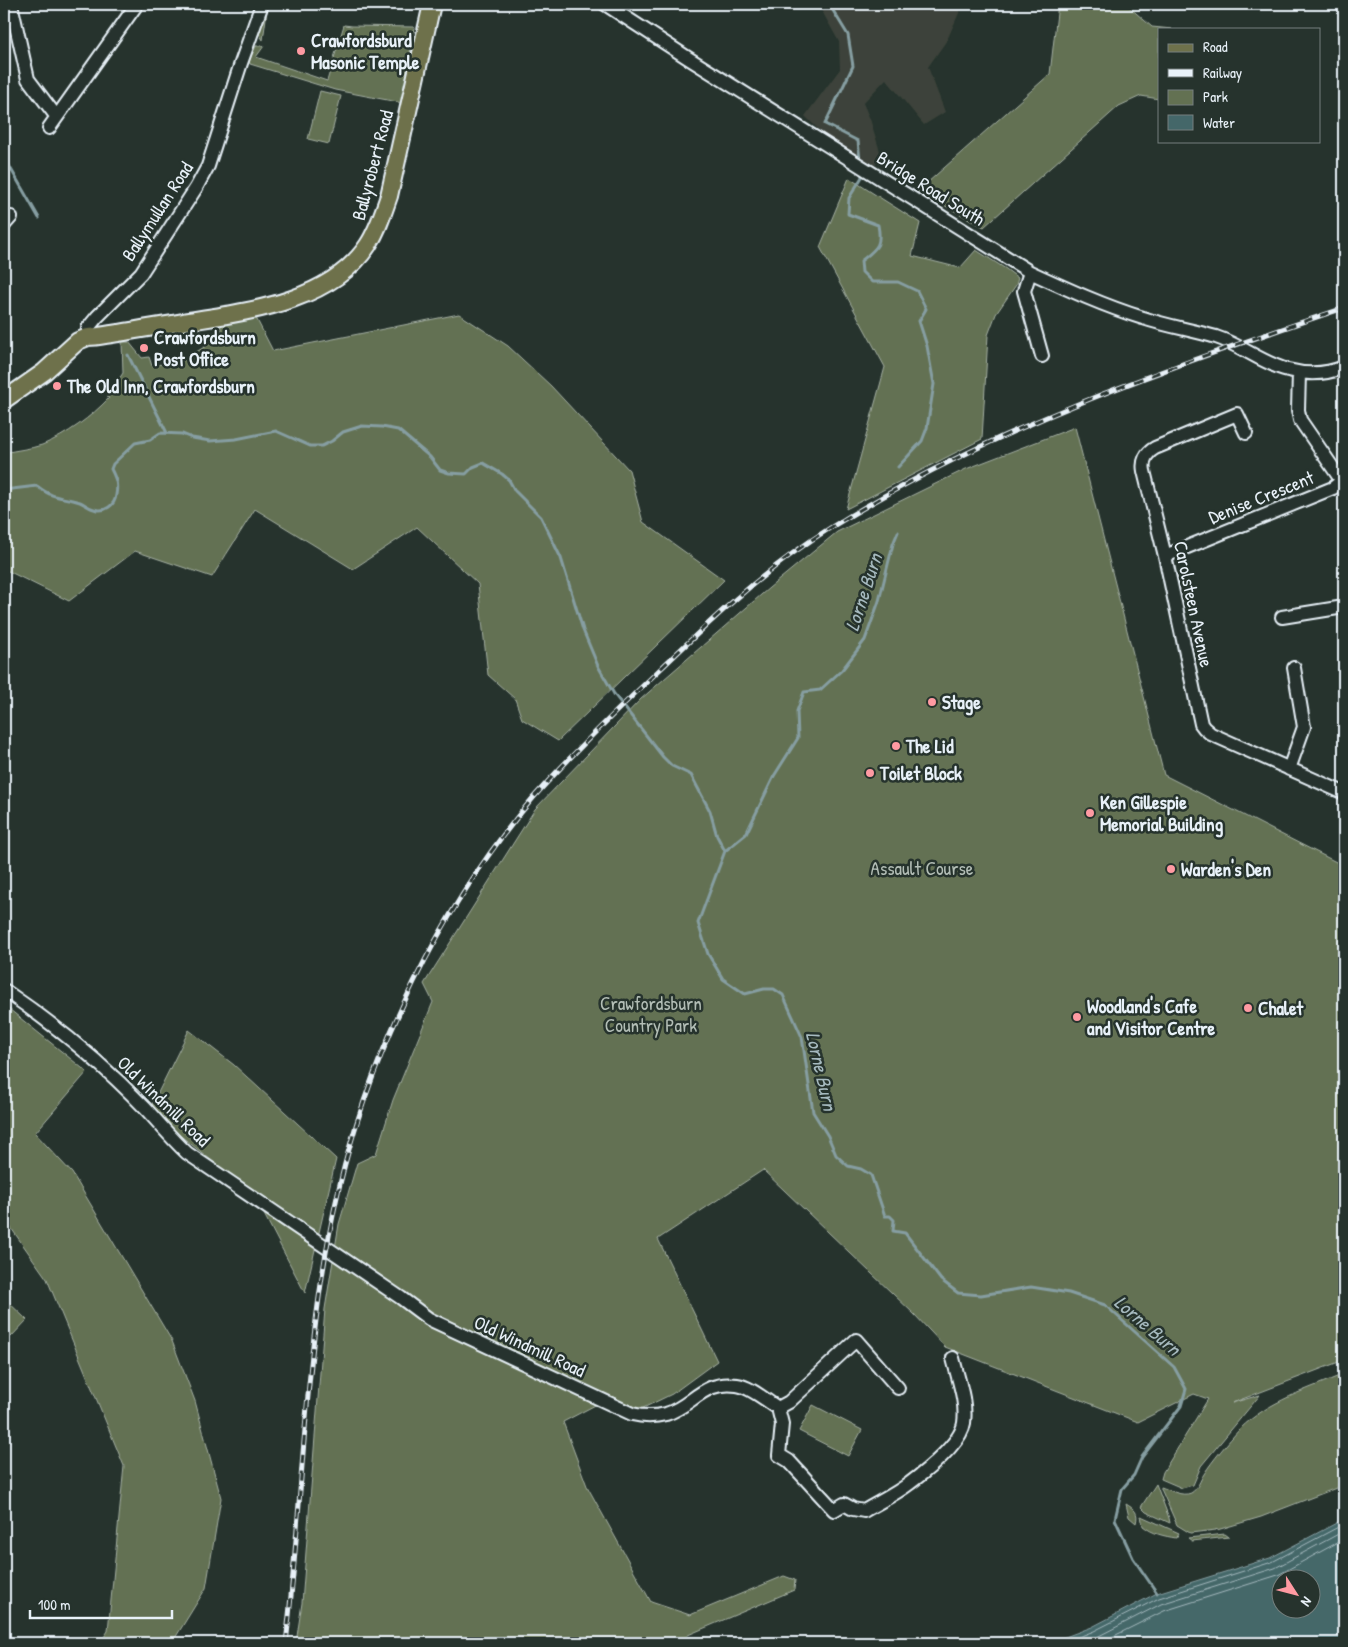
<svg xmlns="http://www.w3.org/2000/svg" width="1348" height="1647" viewBox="0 0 1348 1647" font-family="'Patrick Hand',sans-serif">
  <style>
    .built { fill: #3c433a }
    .green { fill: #637152; stroke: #a6b1a5 }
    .water { fill: #446769; stroke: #869ea2; fill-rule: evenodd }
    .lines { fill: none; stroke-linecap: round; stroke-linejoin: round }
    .shore { stroke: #a6babf; stroke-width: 1 }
    .stream { stroke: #869ea2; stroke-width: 3 }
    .minor-casing { stroke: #e8f1f8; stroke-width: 16 }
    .major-casing { stroke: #e8f1f8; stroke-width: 20 }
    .minor { stroke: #26332d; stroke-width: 12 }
    .major { stroke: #6e714b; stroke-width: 16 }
    .rail-casing { stroke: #e8f1f8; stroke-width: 5 }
    .rail { stroke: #26332d; stroke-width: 3; stroke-dasharray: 9; stroke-linecap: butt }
    .poi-dot { fill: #ff9aa2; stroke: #26332d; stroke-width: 2 }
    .labels { text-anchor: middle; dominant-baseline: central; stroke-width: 5; stroke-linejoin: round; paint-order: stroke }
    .poi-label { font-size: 19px; font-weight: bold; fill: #e8f1f8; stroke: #26332d; text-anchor: start }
    .street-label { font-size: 19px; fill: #e8f1f8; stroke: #26332d }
    .park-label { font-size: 19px; fill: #b3beb6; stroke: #26332d }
    .water-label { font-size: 20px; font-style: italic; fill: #a6babf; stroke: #26332d }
  </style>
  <rect width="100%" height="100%" fill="#26332d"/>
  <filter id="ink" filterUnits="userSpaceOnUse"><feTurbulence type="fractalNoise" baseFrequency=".02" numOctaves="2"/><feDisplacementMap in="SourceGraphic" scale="10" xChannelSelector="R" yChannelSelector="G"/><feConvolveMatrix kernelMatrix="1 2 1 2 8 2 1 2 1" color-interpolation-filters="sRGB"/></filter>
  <g filter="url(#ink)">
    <path class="built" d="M 818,4 L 963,4 L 947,40 L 928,67 L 945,112 L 924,125 L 886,79 L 863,103 L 870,119 L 882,158 L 875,165 L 824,135 L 805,116 L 840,69 L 839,42 Z"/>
    <path class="green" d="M 268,4 L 263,40 L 258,32 Z
      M 1058,4 L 1128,4 L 1128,6 L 1152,27 L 1172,29 L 1159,29 L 1159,99 L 1141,96 L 1119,106 L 984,227 L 918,191 L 1050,74 Z
      M 344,25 L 352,26 L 414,27 L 403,103 L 335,90 L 250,64 L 249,61 L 256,46 L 264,46 L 256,57 L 327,81 Z
      M 320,91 L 341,96 L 329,144 L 308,139 Z
      M 849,178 L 920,223 L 912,256 L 960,268 L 976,250 L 1006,269 L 1018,278 L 1016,285 L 996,314 L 988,335 L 982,439 L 846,509 L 885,367 L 820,247 Z
      M 459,314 L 508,346 L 551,386 L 629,470 L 643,522 L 724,580 L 558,741 L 522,719 L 515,699 L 488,675 L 478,584 L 417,527 L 353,569 L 255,509 L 212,577 L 135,551 L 69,601 L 4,569 L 4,453 C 16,450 30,449 42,445 C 67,435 91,417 109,398 L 107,397 L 123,373 L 122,342 L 129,342 L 142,358 L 149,357 L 152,366 L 185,359 L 222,336 L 220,322 L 255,316 L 273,351 Z
      M 1075,427 L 1164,775 L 1344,866 L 1344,1360 L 1232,1403 L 1260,1395 L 1201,1466 L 1193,1485 L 1182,1488 L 1161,1479 L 1163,1472 L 1208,1399 L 1194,1394 L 1138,1422 L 945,1347 L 914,1314 L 763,1170 L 658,1239 L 717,1361 L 672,1394 L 639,1410 L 603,1401 L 563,1422 L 587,1486 L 651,1602 L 690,1615 L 784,1576 L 795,1580 L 794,1590 L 688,1635 L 681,1643 L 296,1643 L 302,1603 L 325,1309 L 339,1224 L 357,1163 L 376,1154 L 393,1100 L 433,1002 L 424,984 L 535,809 L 641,699 L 769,588 L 837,532 L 966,469 Z
      M 4,1005 L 87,1072 L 35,1133 L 72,1173 L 172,1341 L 195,1401 L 221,1498 L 206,1588 L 172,1643 L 100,1643 L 108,1631 L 124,1466 L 47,1279 L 4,1218 Z
      M 189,1030 L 234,1065 L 336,1159 L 305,1293 L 253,1193 L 149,1111 Z
      M 4,1298 L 27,1320 L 11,1337 L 4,1330 Z
      M 1344,1374 L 1344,1485 L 1261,1517 L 1217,1530 L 1216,1529 L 1216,1530 L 1190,1533 L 1177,1525 L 1161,1489 L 1161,1487 C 1170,1490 1182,1497 1191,1493 C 1198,1489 1200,1480 1204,1474 C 1212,1461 1229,1441 1240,1429 C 1268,1401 1309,1389 1344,1374 Z
      M 813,1405 L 862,1430 L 848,1456 L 799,1431 Z
      M 1156,1484 L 1169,1518 L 1170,1523 L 1146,1512 L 1141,1507 Z
      M 1126,1504 C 1134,1509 1139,1512 1136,1523 L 1129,1517 Z
      M 1141,1516 L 1179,1533 L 1176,1538 C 1164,1536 1153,1534 1143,1526 Z
      M 1225,1534 L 1229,1537 L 1192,1541 L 1188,1538 Z"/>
    <path class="water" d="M 1344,1519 L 1344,1643 L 1049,1643 L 1092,1627 L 1157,1593 L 1270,1558 ZM 1280,1580 L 1310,1580 L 1310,1610 L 1280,1610 Z"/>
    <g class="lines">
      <path class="shore" d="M 1063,1643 L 1094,1631 L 1159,1598 L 1272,1562 L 1344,1524
        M 1080,1643 L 1097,1637 L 1161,1604 L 1275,1568 L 1344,1531
        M 1100,1643 L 1164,1611 L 1278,1575 L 1344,1539"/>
      <path class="stream" d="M 829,4 L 848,35 L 853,66 L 825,124 L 858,141 L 860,160
        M 4,157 L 39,218
        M 861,171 L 862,177 L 849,198 L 848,214 L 878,225 C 882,246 877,248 861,261 L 862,272 L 872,282 L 898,282 L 917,291 L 926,309 L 919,321 L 927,346 L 934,384 L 927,428 L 922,441 L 898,467
        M 128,355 L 167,433
        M 4,490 L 37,486 C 55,500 61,496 80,502 C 85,504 89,508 94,509 C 105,513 115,505 116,495 C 118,484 116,479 111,469 L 113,464 L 135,443 L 150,440 L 160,433 L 182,434 L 192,438 L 210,441 L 236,439 L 276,431 L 310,446 L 322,446 L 332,441 L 343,432 L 362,426 L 382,427 L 398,430 L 430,457 L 440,470 L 449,473 L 466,474 L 473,467 L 483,463 L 502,474 L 509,480 L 515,491 L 541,517 L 561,558 L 583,630 L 598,666 L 614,694 L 663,757 L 672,766 L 691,775 L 710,811 L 717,836 L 725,851
        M 898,532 L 893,544 L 879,601 L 865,640 L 842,670 L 820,690 L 804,692 L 797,711 L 798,738 L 774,776 L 746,834 L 725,851 L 698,923 L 708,954 L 723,979 L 745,994 L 764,989 L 774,989 L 783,995 L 802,1037 L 813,1112 L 828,1136 L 836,1155 L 848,1166 L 861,1169 L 871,1175 L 885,1216 L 890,1216 L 894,1220 L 893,1231 L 905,1233 L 941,1280 L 958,1293 L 981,1295 L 1031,1287 L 1069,1293 L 1105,1305 L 1174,1367 L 1186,1389 L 1181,1406 L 1142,1457 L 1134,1475 L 1122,1489 L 1115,1519 L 1133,1558 L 1157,1593"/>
      <g class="minor-casing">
        <path id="minor" d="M 11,4 L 28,79 L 56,116
          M 605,4 L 688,58 L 1030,272 C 1067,289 1104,306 1143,318 C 1167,326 1192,330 1216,337 C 1241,345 1263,364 1288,370 C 1307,375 1327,374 1344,367
          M 49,128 L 137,4
          M 4,225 L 11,217
          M 1030,272 L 1024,291 L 1042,356
          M 88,337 L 88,328 L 97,317 L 141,273 L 196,188 L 208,166 L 241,63 L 262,4
          M 1299,373 L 1298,410 L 1300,420 L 1344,484
          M 1246,433 L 1237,414 L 1155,448 C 1146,453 1142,461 1144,471 L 1165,556 L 1201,724 L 1204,728 L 1211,734 L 1344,793
          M 1165,556 L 1333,488 L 1342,481
          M 1282,617 L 1344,607
          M 1289,769 L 1304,727 L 1294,668
          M 4,990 C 54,1024 103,1064 145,1108 C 159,1123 172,1139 187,1153 L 401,1298 L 429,1319 L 632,1414 C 644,1417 654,1417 666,1414 C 693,1406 702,1380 737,1385 C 751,1387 765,1400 778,1408 L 782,1424 L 779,1455 L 789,1461 L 834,1510 L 844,1504 L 853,1509 L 864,1511 C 879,1502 896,1494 910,1483 C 926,1471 961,1443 964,1423 C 967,1402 958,1379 953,1358
          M 778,1408 L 789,1402 L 856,1340 L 898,1388"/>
      </g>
      <g class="major-casing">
        <path id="major" d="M 4,400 L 44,372 L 78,341 L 88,337 C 99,337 108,334 119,333 C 140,329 161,326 183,322 C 245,312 330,303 368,245 C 378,230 383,213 389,196 L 432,4"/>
      </g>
      <use href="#minor" class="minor"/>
      <use href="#major" class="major"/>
      <g class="rail-casing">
        <path id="rail" d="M 286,1643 C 304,1492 304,1338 339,1188 C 370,1054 443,903 533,798 C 570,756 610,717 651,678 C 707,624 763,570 830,528 C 989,429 1167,367 1344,308"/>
      </g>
      <use href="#rail" class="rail"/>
    </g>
  </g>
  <g class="poi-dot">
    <circle cx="301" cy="51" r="5"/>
    <circle cx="144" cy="348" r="5"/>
    <circle cx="57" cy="386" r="5"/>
    <circle cx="932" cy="702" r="5"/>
    <circle cx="896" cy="746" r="5"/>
    <circle cx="870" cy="773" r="5"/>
    <circle cx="1090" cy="813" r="5"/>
    <circle cx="1171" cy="869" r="5"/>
    <circle cx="1248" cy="1008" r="5"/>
    <circle cx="1077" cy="1017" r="5"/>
  </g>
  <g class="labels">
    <g class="poi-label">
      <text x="311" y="40">Crawfordsburd<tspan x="311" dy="22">Masonic Temple</tspan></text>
      <text x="154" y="337">Crawfordsburn<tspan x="154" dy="22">Post Office</tspan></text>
      <text x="67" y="386">The Old Inn, Crawfordsburn</text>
      <text x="942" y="702">Stage</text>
      <text x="906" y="746">The Lid</text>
      <text x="880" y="773">Toilet Block</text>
      <text x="1100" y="802">Ken Gillespie<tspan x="1100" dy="22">Memorial Building</tspan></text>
      <text x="1181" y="869">Warden's Den</text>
      <text x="1087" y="1006">Woodland's Cafe<tspan x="1087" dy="22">and Visitor Centre</tspan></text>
      <text x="1258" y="1008">Chalet</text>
    </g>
    <g class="street-label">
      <text transform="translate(372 165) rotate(-75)">Ballyrobert Road</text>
      <text transform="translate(931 188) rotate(32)">Bridge Road South</text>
      <text transform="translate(157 211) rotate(-57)">Ballymullan Road</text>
      <text transform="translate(1261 497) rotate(-22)">Denise Crescent</text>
      <text transform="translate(1194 604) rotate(78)">Carolsteen Avenue</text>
      <text transform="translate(164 1101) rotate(44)">Old Windmill Road</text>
      <text transform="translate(530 1346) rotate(25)">Old Windmill Road</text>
    </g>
    <g class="park-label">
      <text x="922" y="868">Assault Course</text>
      <text x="651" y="1003">Crawfordsburn<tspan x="651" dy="22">Country Park</tspan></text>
    </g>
    <g class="water-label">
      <text transform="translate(863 592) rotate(-72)">Lorne Burn</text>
      <text transform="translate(822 1071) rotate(77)">Lorne Burn</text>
      <text transform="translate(1148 1325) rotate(41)">Lorne Burn</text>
    </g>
  </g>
  <rect width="1348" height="1647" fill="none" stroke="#26332d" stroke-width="20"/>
  <rect x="10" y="10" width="1328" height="1627" fill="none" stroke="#e8f1f8" stroke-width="2" filter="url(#ink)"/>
  <rect x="1158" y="28" width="162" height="115" fill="#26332d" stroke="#747f7e"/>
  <rect x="1168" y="44" width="25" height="8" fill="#6e714b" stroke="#747f7e"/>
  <text x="1203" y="52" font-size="15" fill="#e8f1f8">Road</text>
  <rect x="1168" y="69" width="25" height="8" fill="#e8f1f8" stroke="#747f7e"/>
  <text x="1203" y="78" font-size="15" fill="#e8f1f8">Railway</text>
  <rect x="1168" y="90" width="25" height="15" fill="#637152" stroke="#747f7e"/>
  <text x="1203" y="102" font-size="15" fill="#e8f1f8">Park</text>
  <rect x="1168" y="115" width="25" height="15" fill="#446769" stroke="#747f7e"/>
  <text x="1203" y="128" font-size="15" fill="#e8f1f8">Water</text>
  <g transform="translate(1296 1594) rotate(126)"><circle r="24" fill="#26332d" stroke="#747f7e"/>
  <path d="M0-4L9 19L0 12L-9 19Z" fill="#ff9aa2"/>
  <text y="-8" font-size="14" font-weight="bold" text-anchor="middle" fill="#e8f1f8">N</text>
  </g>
  <path d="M30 1610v8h142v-8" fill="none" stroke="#e8f1f8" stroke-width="2.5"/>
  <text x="38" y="1610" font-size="15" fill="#e8f1f8" stroke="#26332d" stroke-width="4" paint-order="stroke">100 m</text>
</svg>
